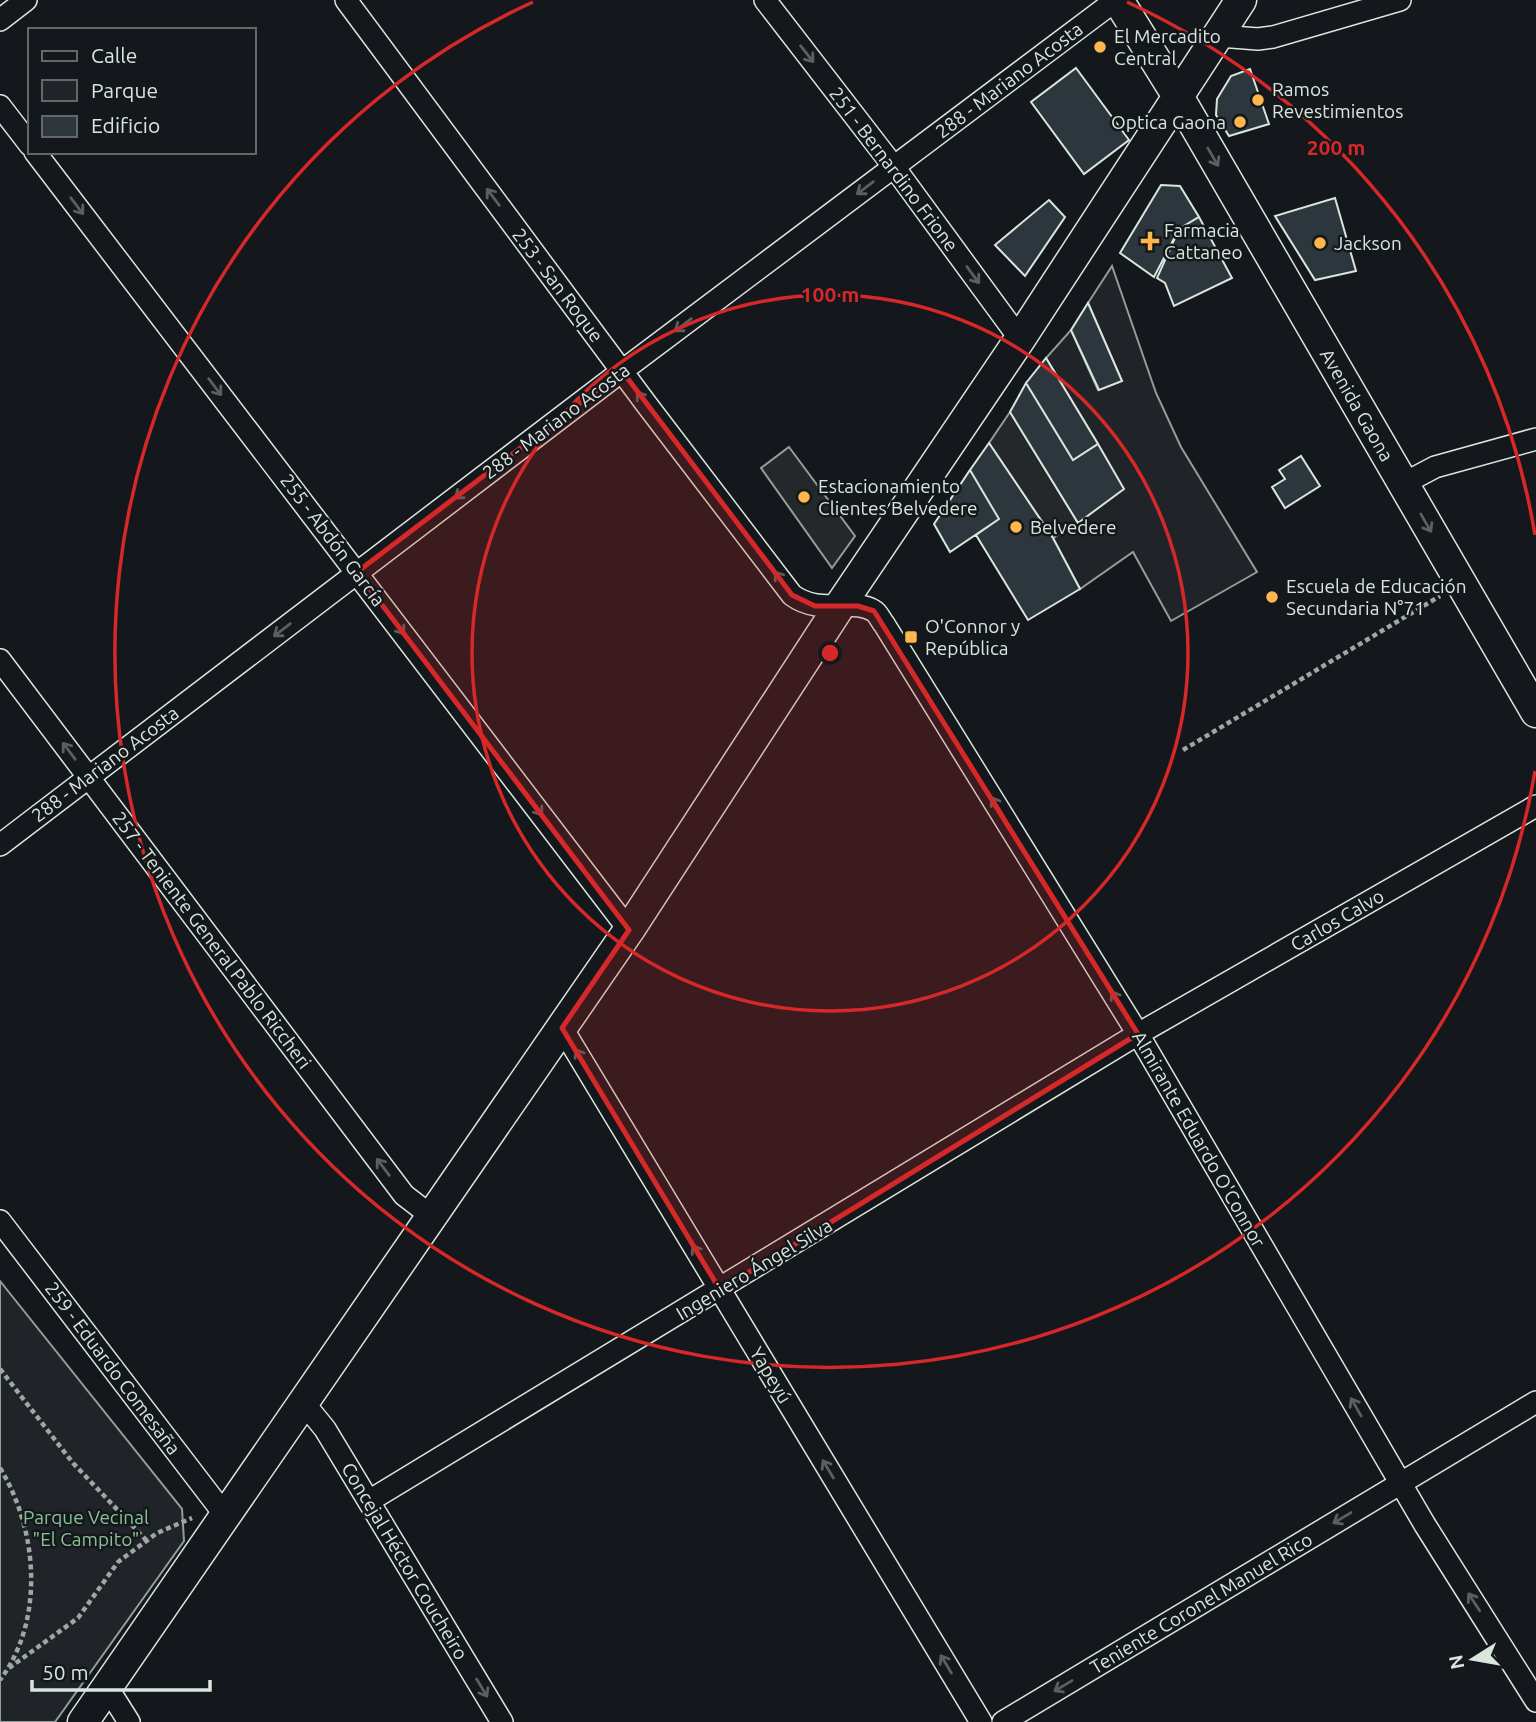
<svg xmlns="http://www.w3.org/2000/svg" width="1536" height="1722" viewBox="0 0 1536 1722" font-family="Ubuntu,sans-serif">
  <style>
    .green { fill: #202428; stroke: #939e99; stroke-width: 2 }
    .parking { fill: #24282b; stroke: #939e99; stroke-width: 2 }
    .building { fill: #2c363c; stroke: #d8e6dc; stroke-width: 2 }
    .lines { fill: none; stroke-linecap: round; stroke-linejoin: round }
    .street-casing { stroke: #d8e6dc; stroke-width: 24 }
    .secondary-casing { stroke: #d8e6dc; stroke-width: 33 }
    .path { stroke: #9da8a2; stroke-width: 4.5; stroke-dasharray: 5 3.5; stroke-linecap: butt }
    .street { stroke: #14181c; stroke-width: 21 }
    .secondary { stroke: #14181c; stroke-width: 30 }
    .oneway { stroke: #59605f }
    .marked { fill: #d62828; fill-opacity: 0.2; stroke: #d62828; stroke-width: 5; stroke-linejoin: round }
    .ring { fill: none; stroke: #d62828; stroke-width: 3.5 }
    .poi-dot { fill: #ffb74d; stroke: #14181c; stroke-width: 2.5 }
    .labels { text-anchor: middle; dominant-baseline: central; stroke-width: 5; stroke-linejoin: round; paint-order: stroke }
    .poi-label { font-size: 19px; fill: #d8e6dc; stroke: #14181c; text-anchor: start }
    .street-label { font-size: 19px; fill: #d8e6dc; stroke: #14181c }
    .park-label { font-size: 19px; fill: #8ac095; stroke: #14181c }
    .centre { fill: #d62828; stroke: #14181c; stroke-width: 3.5 }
    .ring-label { font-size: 21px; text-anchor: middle; font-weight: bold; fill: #d62828; stroke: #14181c; stroke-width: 5; stroke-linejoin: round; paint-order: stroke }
  </style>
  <rect width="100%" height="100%" fill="#14181c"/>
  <path class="green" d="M 1112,266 L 1156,393 L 1181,447 L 1257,572 L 1171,621 L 1133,552 L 1080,589 L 1053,538 L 1078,523 L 1098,444 L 1046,358 L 1071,330 L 1098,390 L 1122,381 L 1088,303 Z
    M 0,1281 L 182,1509 L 184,1541 L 55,1722 L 0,1722 Z"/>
  <path class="parking" d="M 1010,412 L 1078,523 L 1053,538 L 989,443 Z
    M 789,447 L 855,536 L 832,568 L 761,468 Z"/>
  <path class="building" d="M 1076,68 L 1129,140 L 1084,174 L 1031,102 Z
    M 1250,69 L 1269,124 L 1229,136 L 1216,115 L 1217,99 L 1231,76 Z
    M 1161,185 L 1180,186 L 1199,217 L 1179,229 L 1154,277 L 1120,253 Z
    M 1335,198 L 1356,271 L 1315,280 L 1275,216 Z
    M 1049,200 L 1065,217 L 1025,276 L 995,245 Z
    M 1199,217 L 1232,278 L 1174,306 L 1165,283 L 1157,278 L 1179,229 Z
    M 1088,303 L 1122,381 L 1099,390 L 1071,330 Z
    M 1046,358 L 1098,444 L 1073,460 L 1026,383 Z
    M 1026,383 L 1073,460 L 1098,444 L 1124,489 L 1078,523 L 1010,412 Z
    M 989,443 L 1053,538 L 1080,589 L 1028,620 L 976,535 L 999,519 L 970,470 Z
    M 1301,456 L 1320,486 L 1285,508 L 1272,487 L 1285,479 L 1279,470 Z
    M 970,470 L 999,519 L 950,552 L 934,524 Z"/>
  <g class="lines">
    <g class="street-casing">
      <path id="street" d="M 346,0 L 647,405 L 792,595 C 820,616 853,597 874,611 C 878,613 881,621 884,624 L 1138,1034 L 1425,1525 L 1536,1701
        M 765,0 L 894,167 L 1020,339
        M 0,20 L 26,0
        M 1219,36 L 1258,39 L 1273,37 L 1400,0
        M 0,106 L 30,145
        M 35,152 L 629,930
        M 1403,484 L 1435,467 L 1536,439
        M 0,660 L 404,1195 L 430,1215
        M 0,845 L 622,371 L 1116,0
        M 562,1028 L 981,1722
        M 0,1221 L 225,1515
        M 303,1402 L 325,1429 L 502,1722
        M 369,1501 L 1138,1034 L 1536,806
        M 107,1687 L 129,1722
        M 1003,1722 L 1536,1402"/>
    </g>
    <g class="secondary-casing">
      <path id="secondary" d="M 1118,0 L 1179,98 L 1536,712
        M 83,1722 L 629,930 L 839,607 L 1020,339 L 1241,0"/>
    </g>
    <path class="path" d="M 1183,750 L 1440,596
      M 0,1369 L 73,1463 L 147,1541
      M 0,1468 C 38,1530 45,1620 0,1680
      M 9,1668 L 78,1618 L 118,1562 L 157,1533 L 192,1518"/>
    <use href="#street" class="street"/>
    <use href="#secondary" class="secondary"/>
  </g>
  <defs><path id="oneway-shaft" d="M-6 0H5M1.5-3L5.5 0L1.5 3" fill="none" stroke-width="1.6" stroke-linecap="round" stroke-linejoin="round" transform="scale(1.75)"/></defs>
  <g class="oneway">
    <use href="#oneway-shaft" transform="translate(807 54) rotate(52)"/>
    <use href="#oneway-shaft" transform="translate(1213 157) rotate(60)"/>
    <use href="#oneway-shaft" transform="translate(865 188) rotate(143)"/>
    <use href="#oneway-shaft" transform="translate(493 197) rotate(-127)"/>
    <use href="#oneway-shaft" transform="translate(77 206) rotate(53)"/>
    <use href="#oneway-shaft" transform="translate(973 275) rotate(54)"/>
    <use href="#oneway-shaft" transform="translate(683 325) rotate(143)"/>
    <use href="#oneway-shaft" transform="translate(215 387) rotate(53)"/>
    <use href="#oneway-shaft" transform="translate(643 400) rotate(-127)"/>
    <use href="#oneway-shaft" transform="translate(463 492) rotate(143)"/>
    <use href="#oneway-shaft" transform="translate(1426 523) rotate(60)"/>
    <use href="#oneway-shaft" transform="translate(781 580) rotate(-127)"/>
    <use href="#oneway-shaft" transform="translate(398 626) rotate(53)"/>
    <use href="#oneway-shaft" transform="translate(282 630) rotate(143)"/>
    <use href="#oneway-shaft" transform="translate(69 751) rotate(-127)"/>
    <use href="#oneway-shaft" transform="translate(997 806) rotate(-122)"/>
    <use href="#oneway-shaft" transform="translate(536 807) rotate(53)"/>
    <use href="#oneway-shaft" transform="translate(1117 1000) rotate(-122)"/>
    <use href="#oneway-shaft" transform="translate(581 1058) rotate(-121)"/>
    <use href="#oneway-shaft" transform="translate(383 1167) rotate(-127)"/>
    <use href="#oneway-shaft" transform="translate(698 1254) rotate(-121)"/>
    <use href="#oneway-shaft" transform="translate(1356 1407) rotate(-120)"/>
    <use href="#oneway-shaft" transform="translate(828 1469) rotate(-121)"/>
    <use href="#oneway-shaft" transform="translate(1342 1518) rotate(149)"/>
    <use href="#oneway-shaft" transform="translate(1474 1602) rotate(-123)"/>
    <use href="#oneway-shaft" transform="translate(946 1664) rotate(-121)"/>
    <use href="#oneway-shaft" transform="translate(1063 1686) rotate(149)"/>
    <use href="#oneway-shaft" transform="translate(482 1688) rotate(59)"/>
  </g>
  <path class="marked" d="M 622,371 L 792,595 L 815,606 L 858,606 L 874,611 L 1138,1034 L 720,1290 L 562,1028 L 629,930 L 357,572 Z"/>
  <g class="ring">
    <circle cx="830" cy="653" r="358"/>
    <path d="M1535 771A715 715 0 1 1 533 2M1127 2A715 715 0 0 1 1535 535"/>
  </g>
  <g class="poi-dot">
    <circle cx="1100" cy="47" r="7"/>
    <circle cx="1258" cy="100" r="7"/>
    <circle cx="1240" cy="122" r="7"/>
    <path d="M1146.5 230.5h7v7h7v7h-7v7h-7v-7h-7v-7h7z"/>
    <circle cx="1320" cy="243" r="7"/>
    <circle cx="804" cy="497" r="7"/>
    <circle cx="1016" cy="527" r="7"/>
    <circle cx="1272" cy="597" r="7"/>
    <rect x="904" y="630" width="14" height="14" rx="3.5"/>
  </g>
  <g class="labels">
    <g class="poi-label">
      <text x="1114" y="36">El Mercadito<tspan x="1114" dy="22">Central</tspan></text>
      <text x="1272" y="89">Ramos<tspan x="1272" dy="22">Revestimientos</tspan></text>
      <text x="1226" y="122" text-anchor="end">Optica Gaona</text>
      <text x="1164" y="230">Farmacia<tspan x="1164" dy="22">Cattaneo</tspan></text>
      <text x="1334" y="243">Jackson</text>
      <text x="818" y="486">Estacionamiento<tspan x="818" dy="22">Clientes Belvedere</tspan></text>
      <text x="1030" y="527">Belvedere</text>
      <text x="1286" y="586">Escuela de Educación<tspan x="1286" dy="22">Secundaria N°71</tspan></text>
      <text x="925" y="626">O'Connor y<tspan x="925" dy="22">República</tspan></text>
    </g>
    <g class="street-label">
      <text transform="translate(1009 80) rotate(-37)">288 - Mariano Acosta</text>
      <text transform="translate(894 169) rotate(53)">251 - Bernardino Frione</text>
      <text transform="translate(558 285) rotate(53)">253 - San Roque</text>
      <text transform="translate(1357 405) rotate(60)">Avenida Gaona</text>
      <text transform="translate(556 421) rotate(-37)">288 - Mariano Acosta</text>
      <text transform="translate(333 540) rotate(53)">255 - Abdón García</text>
      <text transform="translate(105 764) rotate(-37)">288 - Mariano Acosta</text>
      <text transform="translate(1337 920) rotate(-30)">Carlos Calvo</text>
      <text transform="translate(212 940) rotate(53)">257 - Teniente General Pablo Riccheri</text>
      <text transform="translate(1199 1139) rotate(60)">Almirante Eduardo O'Connor</text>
      <text transform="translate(754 1269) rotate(-31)">Ingeniero Ángel Silva</text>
      <text transform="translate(113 1368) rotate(53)">259 - Eduardo Comesaña</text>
      <text transform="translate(771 1375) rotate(59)">Yapeyú</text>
      <text transform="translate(405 1561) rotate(59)">Concejal Héctor Coucheiro</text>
      <text transform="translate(1201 1603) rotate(-31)">Teniente Coronel Manuel Rico</text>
    </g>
    <g class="park-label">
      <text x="86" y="1517">Parque Vecinal<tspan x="86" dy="22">"El Campito"</tspan></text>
    </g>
  </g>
  <circle cx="830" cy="653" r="10" class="centre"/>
  <g class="ring-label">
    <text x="1336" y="155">200 m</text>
    <text x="830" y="302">100 m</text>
  </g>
  <rect x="28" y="28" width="228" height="126" fill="#14181c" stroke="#626a69" stroke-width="2"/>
  <rect x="42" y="51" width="35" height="10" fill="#14181c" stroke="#626a69" stroke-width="2"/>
  <text x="91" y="63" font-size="21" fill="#d8e6dc">Calle</text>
  <rect x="42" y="80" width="35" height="21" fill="#202428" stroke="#626a69" stroke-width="2"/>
  <text x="91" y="98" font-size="21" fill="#d8e6dc">Parque</text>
  <rect x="42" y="116" width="35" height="21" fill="#2c363c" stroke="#626a69" stroke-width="2"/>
  <text x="91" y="133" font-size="21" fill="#d8e6dc">Edificio</text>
  <g transform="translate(1473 1659) rotate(259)" stroke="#14181c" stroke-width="5" paint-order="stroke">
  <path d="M0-5L12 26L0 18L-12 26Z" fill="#d8e6dc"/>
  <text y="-10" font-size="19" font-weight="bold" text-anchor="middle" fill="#d8e6dc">N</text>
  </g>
  <path d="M32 1680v10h178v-10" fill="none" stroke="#d8e6dc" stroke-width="3.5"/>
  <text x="42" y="1680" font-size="21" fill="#d8e6dc" stroke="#14181c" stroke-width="5" paint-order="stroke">50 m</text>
</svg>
